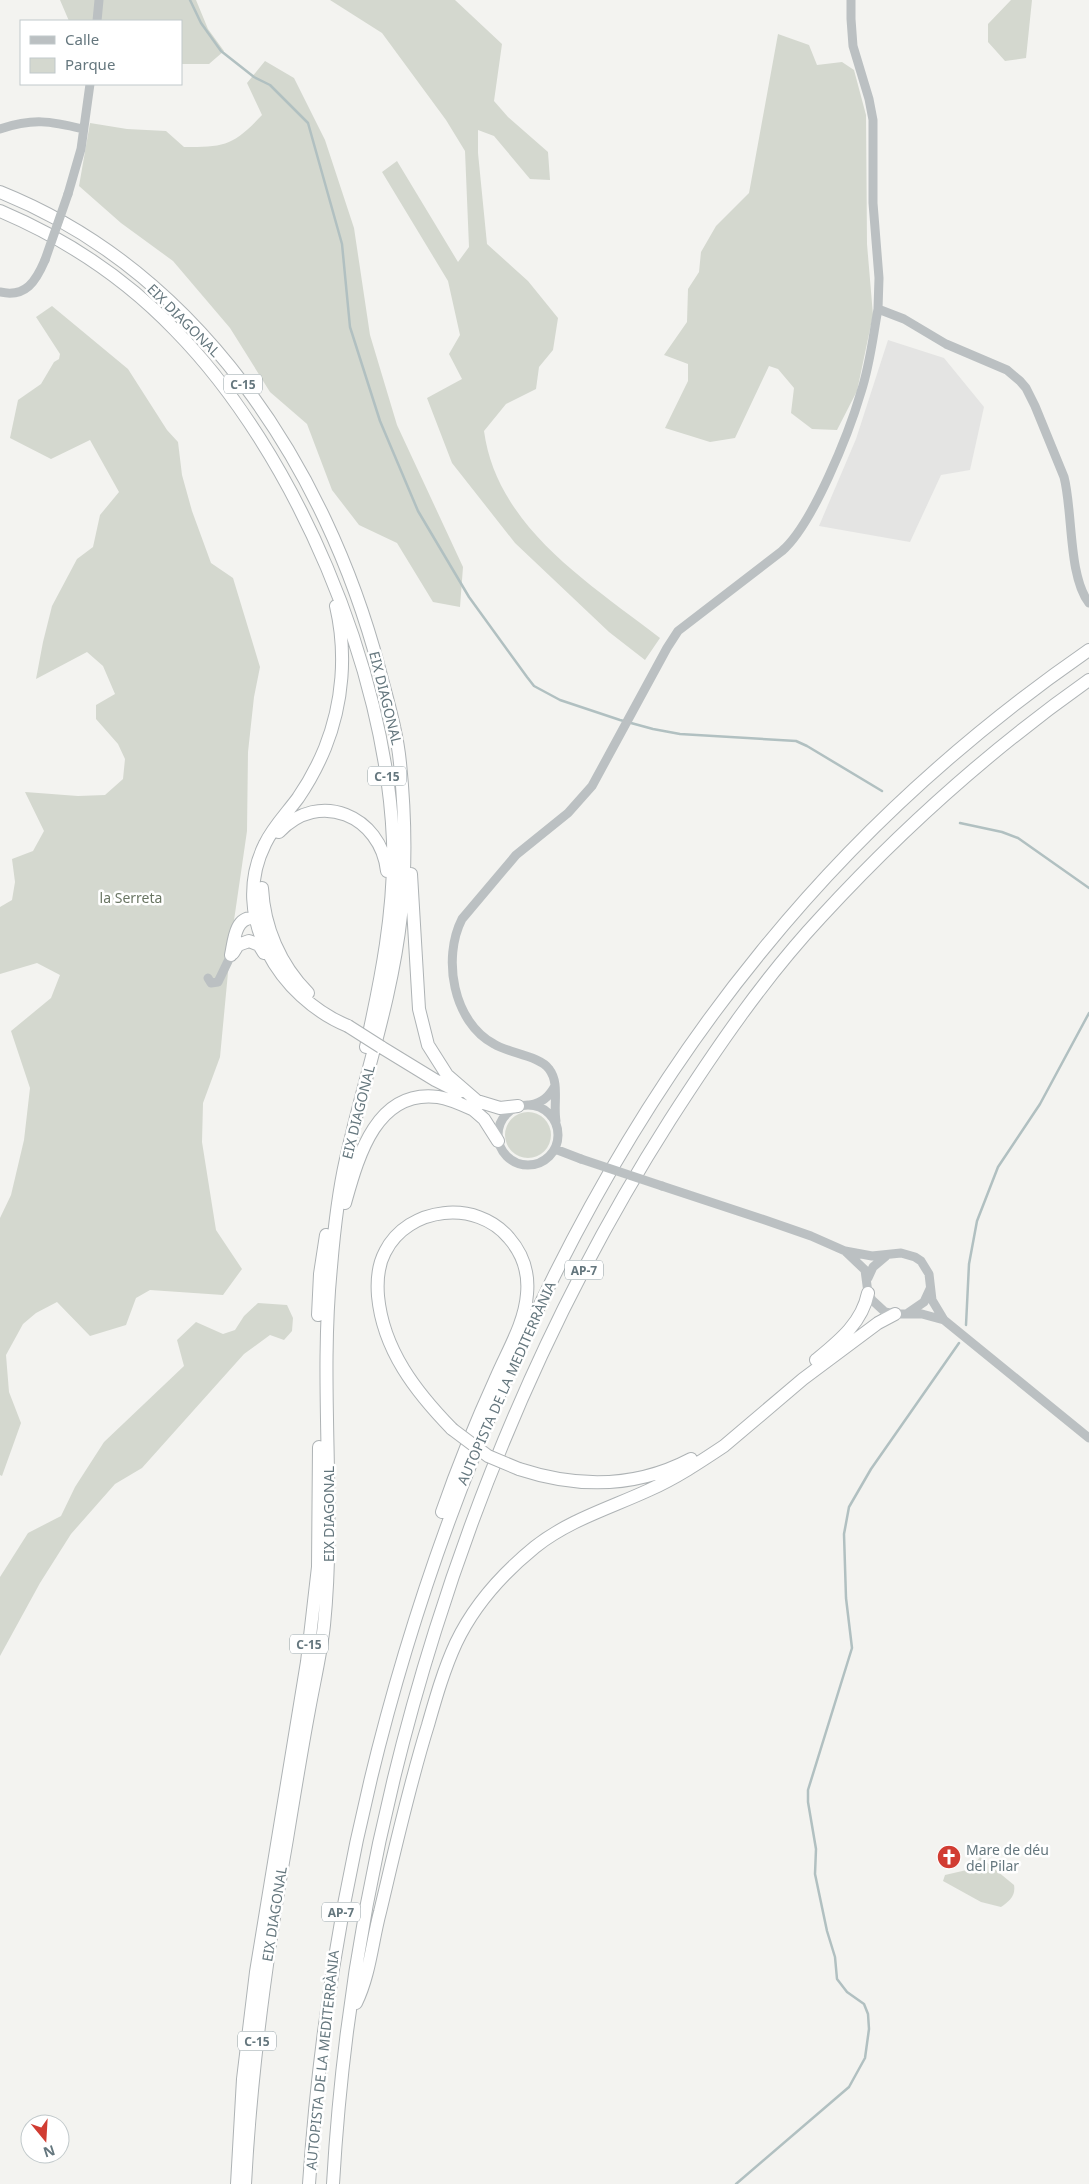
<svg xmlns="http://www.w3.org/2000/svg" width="1089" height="2184" viewBox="0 0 1089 2184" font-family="'Noto Sans',sans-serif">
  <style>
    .built { fill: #e4e4e3 }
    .green { fill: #d4d8cf }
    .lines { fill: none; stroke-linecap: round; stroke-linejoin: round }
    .stream { stroke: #b1c0c1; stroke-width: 2.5 }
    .highway-casing { stroke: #aeb3b5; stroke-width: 14 }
    .minor { stroke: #bbc0c2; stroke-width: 9 }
    .highway { stroke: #fff; stroke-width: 12 }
    .highway-bridge-casing { stroke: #aeb3b5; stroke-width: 14; stroke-linecap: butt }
    .minor-bridge { stroke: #bbc0c2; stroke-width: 9 }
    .highway-bridge { stroke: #fff; stroke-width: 12 }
    .labels { text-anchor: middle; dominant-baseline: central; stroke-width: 5; stroke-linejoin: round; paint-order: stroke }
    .shield { fill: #fff; stroke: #93a0a5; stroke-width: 1 }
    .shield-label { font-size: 12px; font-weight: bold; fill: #65777e }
    .street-label { font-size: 14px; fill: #65777e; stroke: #fff }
    .park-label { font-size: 14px; fill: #6a7663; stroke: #fff }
    .poi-label { font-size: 14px; fill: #65777e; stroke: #fff; text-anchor: start }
  </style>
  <rect width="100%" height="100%" fill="#f3f3f0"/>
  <path class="built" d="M 888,340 L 944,358 L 984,407 L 970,470 L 941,475 L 910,542 L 819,526 L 856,439 Z"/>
  <path class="green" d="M 60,0 L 196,0 L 208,29 L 224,51 L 209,64 L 181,64 L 181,21 L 69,21 Z
    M 330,0 L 455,0 L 502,44 L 494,101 L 508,117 L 548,152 L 550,180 L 530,179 L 494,136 L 478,130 L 478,153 L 487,244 L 528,281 L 558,318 L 553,350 L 539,367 L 536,389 L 506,404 L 484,431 C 497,527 589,583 660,638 L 645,660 L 609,632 L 515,543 L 452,463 L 427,398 L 462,379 L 449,354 L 460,335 L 448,281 L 382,172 L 397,161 L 458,262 L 469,247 L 465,151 L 446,120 L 382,33 Z
    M 1011,0 L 1032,0 L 1026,58 L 1005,61 L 988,42 L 988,24 Z
    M 778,34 L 809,45 L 817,65 L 842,62 L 854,70 L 866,115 L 867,244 L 873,315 L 857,391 L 837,430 L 812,429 L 791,413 L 794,388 L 778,369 L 769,366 L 735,438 L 710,442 L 665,428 L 688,381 L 688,364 L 664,355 L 687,322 L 688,289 L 699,272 L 701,252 L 716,226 L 749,193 Z
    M 265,61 L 294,78 L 325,140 L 354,228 L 370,335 L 397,425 L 463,567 L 460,607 L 433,602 L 397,543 L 359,525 L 332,490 L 307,424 L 270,392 L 230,328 L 173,261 L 121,223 L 79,186 L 90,123 L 127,129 L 166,131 L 184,147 C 225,147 233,146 262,115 L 247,83 Z
    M 52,306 L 128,369 L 167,430 L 178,442 L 182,475 L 192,511 L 211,563 L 233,578 L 260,667 L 254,697 L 248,752 L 247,831 L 231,941 L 220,1057 L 203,1103 L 202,1142 L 216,1230 L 242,1269 L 223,1295 L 150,1290 L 136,1298 L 126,1325 L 90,1336 L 57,1302 L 36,1313 L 23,1324 L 6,1355 L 9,1392 L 21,1423 L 2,1476 L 0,1475 L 0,1218 L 11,1195 L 24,1140 L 30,1088 L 11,1031 L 51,998 L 60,975 L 37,963 L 0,974 L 0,907 L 12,900 L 15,882 L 12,859 L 33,851 L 44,831 L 25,792 L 78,796 L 105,795 L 123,779 L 125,759 L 118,744 L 96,719 L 96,705 L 115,694 L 103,666 L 87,652 L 36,679 L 43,642 L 52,606 L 77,559 L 93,547 L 100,515 L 119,492 L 90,440 L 51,459 L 10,438 L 18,400 L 41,384 L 54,362 L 59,359 L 60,354 L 36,317 Z
    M505 1135a23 23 0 1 1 46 0a23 23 0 1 1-46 0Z
    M 258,1303 L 287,1305 L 293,1318 L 292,1331 L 284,1340 L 270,1335 L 244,1354 L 142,1468 L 115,1484 L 71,1534 L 40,1583 L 0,1656 L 0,1577 L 28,1533 L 61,1516 L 75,1487 L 104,1442 L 184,1366 L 177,1340 L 196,1322 L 223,1334 L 235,1330 L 244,1316 Z
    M 980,1857 L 1014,1885 C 1016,1896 1009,1901 1001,1907 L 981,1902 L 943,1881 L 945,1875 L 971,1869 Z"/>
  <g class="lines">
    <path class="stream" d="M 190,0 L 201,23 L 221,51 L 254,77 L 270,85 L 308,123 L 342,244 L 350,327 L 380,421 L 418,511 L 469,597 L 527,677 L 534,686 L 560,700 L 620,720 L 653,729 L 680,734 L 796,741 L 807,746 L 882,791
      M 960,823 L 1002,832 L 1018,838 L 1089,888
      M 966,1325 L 969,1264 L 977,1221 L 998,1167 L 1040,1104 L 1089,1013
      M 736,2184 L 849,2087 L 865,2058 L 869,2029 L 868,2014 L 864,2004 L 847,1992 L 837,1979 L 835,1957 L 827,1931 L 815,1874 L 816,1849 L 808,1802 L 808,1790 L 852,1648 L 846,1598 L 844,1534 L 849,1507 L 871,1469 L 959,1343"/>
    <g class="highway-casing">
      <path id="highway" d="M 0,192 C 199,272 326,468 379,668 C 387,699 397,731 400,763 C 405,812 406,867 401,915 C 392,999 364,1078 346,1159 C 338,1194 334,1231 331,1267 C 319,1386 336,1505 324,1625 C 321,1653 314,1682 309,1710 C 301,1753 294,1796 287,1839 C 267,1953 251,2068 245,2184
        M 0,211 C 66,239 125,278 175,330 C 296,453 386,669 393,841 C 395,910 381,980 366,1047
        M 336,606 C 347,653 343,703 325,748 C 318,765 309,782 298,798 C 287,813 273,827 265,844 C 229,916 280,998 348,1026
        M 279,832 C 319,789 381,816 387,871
        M 411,874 L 419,1009 L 428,1045 L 447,1075 L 477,1101 L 500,1108 L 518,1106
        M 262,888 C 264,927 280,965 308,993
        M 233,953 L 238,945 L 249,941 L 259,945 L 264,953
        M 231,955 C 234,941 235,917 253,918 L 262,925
        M 381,1047 L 435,1080 L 459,1092
        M 469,1106 L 484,1119 L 498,1141
        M 345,1203 C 358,1157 376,1089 438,1097 C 451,1099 463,1105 474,1110
        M 318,1315 L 320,1274 L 326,1235
        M 816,1360 C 839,1341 862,1323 868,1293
        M 519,1469 C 577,1488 636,1488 691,1459
        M 442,1512 C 458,1466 476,1422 496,1378 C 507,1352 525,1323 527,1294 C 529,1273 523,1254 509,1238 C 477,1199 408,1206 385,1252 C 378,1265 377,1283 378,1296 C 383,1350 416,1392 452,1429
        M 356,2003 C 370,1974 372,1942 380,1912 C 395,1849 409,1786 428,1725 C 436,1697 444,1669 456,1643 C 474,1605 503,1573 535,1547 C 569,1520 610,1508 649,1490 C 676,1478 700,1462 724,1446 L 803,1379 L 878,1323 L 895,1314
        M 237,2184 L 243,2079 L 256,1972 L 307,1662 L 318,1567 L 319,1447
        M 309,2184 C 328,1901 394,1632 509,1372 C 575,1222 657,1079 761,952 C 855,836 966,735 1089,650
        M 333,2184 C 354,1816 472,1431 670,1120 C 715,1050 764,978 821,917 C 902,829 991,749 1089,680"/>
    </g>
    <path class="minor" d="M 851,0 L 851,19 L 853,46 L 869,99 L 873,120 L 873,203 L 879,278 L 878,309 L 904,319 L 946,344 L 1007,370 L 1020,381 L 1026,388 L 1035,406 L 1064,477 C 1073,511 1068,576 1089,603
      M 97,21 L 99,0
      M 0,129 C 33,118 50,121 83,129
      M 68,194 L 81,149 L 90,84
      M 0,292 C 26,298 36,281 45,260
      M 208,978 L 211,983 L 218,982 L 231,955
      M498 1135a30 30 0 1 1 60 0a30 30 0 1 1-60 0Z
      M 530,1105 C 542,1103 549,1097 555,1086
      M 556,1121 C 553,1104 560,1083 549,1069 C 540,1056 508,1053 494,1044 C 453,1022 442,958 462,919 L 516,855 L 568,813 L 592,786 L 667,648 L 678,631 L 782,551 C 813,524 849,433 861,392 C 870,365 873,336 878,309
      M 555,1149 L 581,1159
      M 662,1186 L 765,1220 L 811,1236 L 845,1251 L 872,1256 L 901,1253 L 915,1257 L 921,1261 L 929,1274 L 932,1300 L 944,1320 L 1089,1438
      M 845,1251 L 865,1270 L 868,1293 L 872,1300 L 885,1312 L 895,1314 L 922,1314 L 944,1320
      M 868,1278 L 873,1267 L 886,1256
      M 908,1313 L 924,1302 L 930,1289"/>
    <use href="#highway" class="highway"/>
    <g class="highway-bridge-casing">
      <path id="highway-bridge" d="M 348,1026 L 381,1047
        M 452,1429 L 488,1456 L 519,1469"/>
    </g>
    <path class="minor-bridge" d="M 45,260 L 68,194
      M 581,1159 L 662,1186"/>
    <use href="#highway-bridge" class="highway-bridge"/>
  </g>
  <defs>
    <g id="church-disc" transform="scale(1.25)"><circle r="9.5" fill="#d13c32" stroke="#fff"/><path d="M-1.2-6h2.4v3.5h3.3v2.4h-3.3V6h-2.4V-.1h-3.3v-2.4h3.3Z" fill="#fff"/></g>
  </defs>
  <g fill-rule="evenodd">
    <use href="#church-disc" x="949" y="1857"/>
  </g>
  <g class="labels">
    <g class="shield">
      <rect x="224" y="374.5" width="38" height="19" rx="4"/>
      <rect x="368" y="766.5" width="38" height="19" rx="4"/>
      <rect x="565" y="1260.5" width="38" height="19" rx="4"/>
      <rect x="290" y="1634.5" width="38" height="19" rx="4"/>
      <rect x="322" y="1902.5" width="38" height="19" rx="4"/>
      <rect x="238" y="2031.5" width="38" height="19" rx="4"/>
    </g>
    <g class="shield-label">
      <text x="243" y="384">C-15</text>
      <text x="387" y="776">C-15</text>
      <text x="584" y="1270">AP-7</text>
      <text x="309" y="1644">C-15</text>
      <text x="341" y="1912">AP-7</text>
      <text x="257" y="2041">C-15</text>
    </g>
    <g class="street-label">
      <text transform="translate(184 320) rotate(45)">EIX DIAGONAL</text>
      <text transform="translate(386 698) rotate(76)">EIX DIAGONAL</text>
      <text transform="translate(358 1112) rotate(-76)">EIX DIAGONAL</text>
      <text transform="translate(506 1383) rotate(-66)">AUTOPISTA DE LA MEDITERRÀNIA</text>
      <text transform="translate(328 1514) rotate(-90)">EIX DIAGONAL</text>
      <text transform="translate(274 1914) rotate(-81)">EIX DIAGONAL</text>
      <text transform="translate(322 2060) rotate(-84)">AUTOPISTA DE LA MEDITERRÀNIA</text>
    </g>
    <g class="park-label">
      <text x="131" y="897">la Serreta</text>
    </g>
    <g class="poi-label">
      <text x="966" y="1849">Mare de déu<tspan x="966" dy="16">del Pilar</tspan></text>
    </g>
  </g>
  <rect x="20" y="20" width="162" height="65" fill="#ffffff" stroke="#c1c9cb"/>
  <rect x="30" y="36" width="25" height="8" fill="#bbc0c2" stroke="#c1c9cb"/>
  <text x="65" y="45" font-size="15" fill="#65777e">Calle</text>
  <rect x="30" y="58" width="25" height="15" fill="#d4d8cf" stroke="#c1c9cb"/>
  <text x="65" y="70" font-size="15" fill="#65777e">Parque</text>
  <g transform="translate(45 2139) rotate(162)"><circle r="24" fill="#ffffff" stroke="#c1c9cb"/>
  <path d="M0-4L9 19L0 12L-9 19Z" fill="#d13c32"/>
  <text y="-8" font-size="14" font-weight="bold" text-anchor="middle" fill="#65777e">N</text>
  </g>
</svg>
